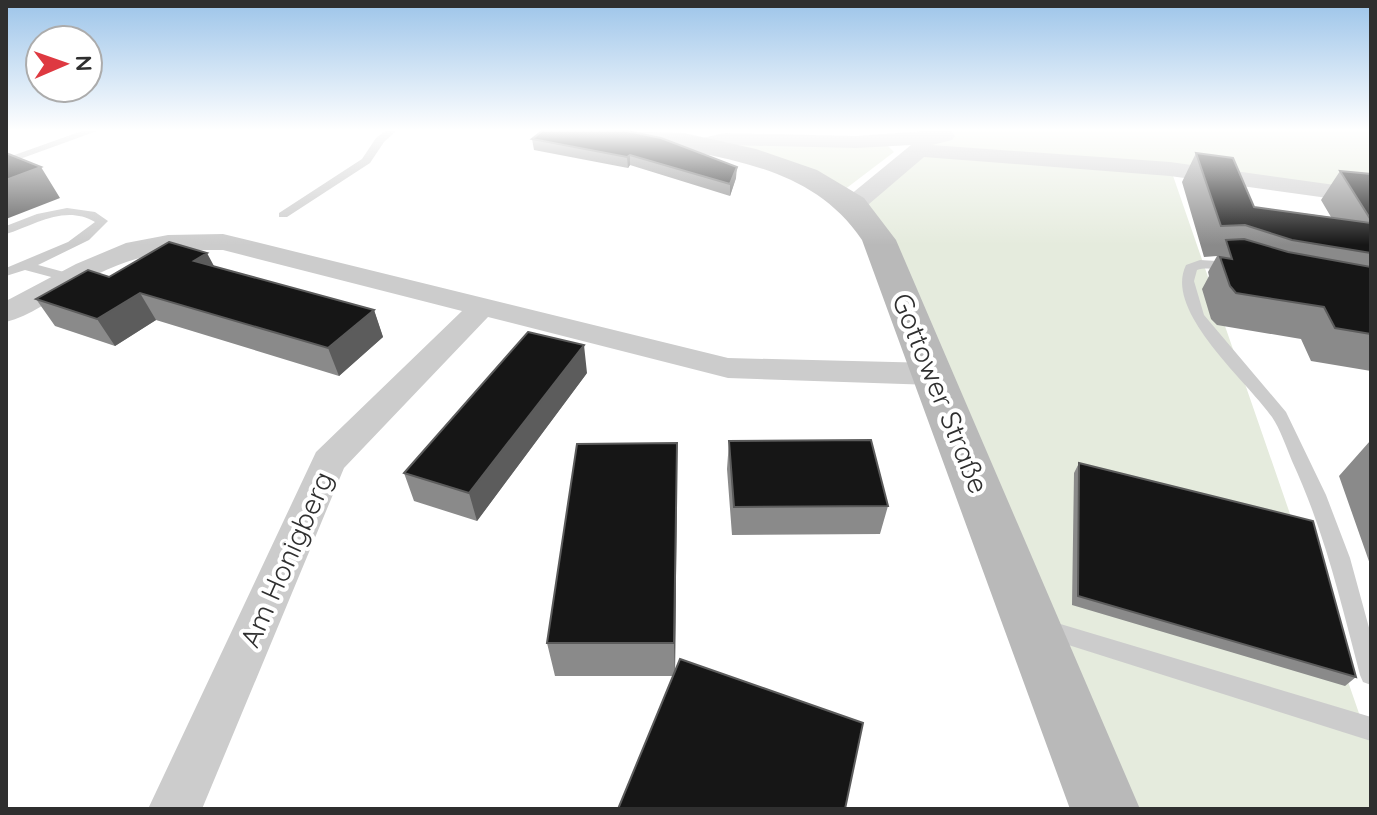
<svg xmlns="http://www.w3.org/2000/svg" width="1377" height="815" viewBox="0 0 1377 815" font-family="Quicksand,sans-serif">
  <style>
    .green { fill: #e5ebdd }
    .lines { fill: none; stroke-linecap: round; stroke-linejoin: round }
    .lane { fill: #ccc; fill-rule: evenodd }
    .street { fill: #ccc; fill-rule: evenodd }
    .secondary { fill: #b9b9b9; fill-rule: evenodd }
    .wall { fill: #8a8a8a }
    .shaded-wall { fill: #5c5c5c }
    .building { fill: #161616; stroke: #5c5c5c; stroke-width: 2 }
    .labels { text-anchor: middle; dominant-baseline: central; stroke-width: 8; stroke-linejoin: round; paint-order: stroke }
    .street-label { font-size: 28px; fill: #2f2f2f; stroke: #fff }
  </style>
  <rect width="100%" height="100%" fill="#fff"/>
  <path class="green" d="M 952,131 L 1371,131 L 1371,197 L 1171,170 L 1362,722 L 1371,725 L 1371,809 L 1105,809 L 853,205 L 924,138 Z
    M 731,142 L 887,145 L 894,152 L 844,190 L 736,147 Z"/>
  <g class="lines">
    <path class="lane" d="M 82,131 L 97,131 L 6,164 L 6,158 Z
      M 385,131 L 396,131 L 384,142 L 370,163 L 287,217 L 279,217 L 279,213 L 362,159 L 376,138 Z
      M 67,208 L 95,212 L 108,221 L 89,240 L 38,265 L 75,275 L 75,281 L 70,282 L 25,270 L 6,276 L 6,268 L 68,242 L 95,222 C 65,204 35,225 6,234 L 6,226 L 37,214 Z
      M 1200,260 L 1233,262 L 1239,266 C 1228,274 1210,265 1197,270 L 1194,281 L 1204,315 L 1286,412 L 1326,495 L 1350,558 L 1371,635 L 1371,685 L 1363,682 L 1360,675 C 1341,602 1324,530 1292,461 C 1286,446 1280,429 1272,417 C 1247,381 1163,311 1186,265 Z
      M 1047,620 L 1371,717 L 1371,741 L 1040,636 L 1036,629 L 1040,622 Z"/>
    <path class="street" d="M 923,131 L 951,131 L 955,136 L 952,140 L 932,145 L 1170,162 L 1371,190 L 1371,204 L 1170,176 L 924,157 L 862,210 L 844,210 L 841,205 L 844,200 L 911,145 L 856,148 L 725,145 L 705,149 L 694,143 L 698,139 L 725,133 L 856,136 Z
      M 223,234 L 728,358 L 933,363 L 944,367 L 949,374 L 944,381 L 933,385 L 728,378 L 488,317 L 344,468 L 202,809 L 148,809 L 316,452 L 462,311 L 223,250 C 159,249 129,256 73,287 C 52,299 30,316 6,322 L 6,301 L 76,264 L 126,243 L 168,235 Z"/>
    <path class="secondary" d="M 615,131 L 684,133 L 756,149 L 817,170 L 864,198 L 896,240 L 1140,809 L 1070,809 L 862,240 C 807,158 706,158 619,137 Z"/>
  </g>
  <path class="wall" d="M 542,131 L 736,178 L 730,196 L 630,165 L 628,168 L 534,150 L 532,139 Z
    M 1196,153 L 1254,207 L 1331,217 L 1321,200 L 1340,171 L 1371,174 L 1371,371 L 1311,361 L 1301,339 L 1217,325 L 1211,319 L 1202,289 L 1209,276 L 1208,272 L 1217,256 L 1204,257 L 1182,182 Z
    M 214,267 L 374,310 L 383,337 L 339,376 L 156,320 L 115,346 L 55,326 L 36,299 Z
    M 587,373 L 477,521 L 414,501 L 404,473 Z
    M 729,441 L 888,506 L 880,534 L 732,535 L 727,469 Z
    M 1370,441 L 1371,441 L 1371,567 L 1339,476 Z
    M 677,443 L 675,673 L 673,676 L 555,676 L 547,643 Z
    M 1079,463 L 1356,677 L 1345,686 L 1072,605 L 1074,473 Z"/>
  <path class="shaded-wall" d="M 630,155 L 630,165 L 628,168 L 627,157 Z
    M 41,167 L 60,198 L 6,219 L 6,180 Z
    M 737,167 L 736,178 L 730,196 L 730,184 Z
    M 207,253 L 221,279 L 194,261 Z
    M 140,293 L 156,320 L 115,346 L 97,319 Z
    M 374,310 L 383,337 L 339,376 L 328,348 Z
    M 584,345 L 587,373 L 477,521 L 469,493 Z
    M 677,443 L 677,479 L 675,676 L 674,643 Z"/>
  <path class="building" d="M 542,131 L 627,131 L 661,138 L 737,167 L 730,184 L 630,155 L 627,157 L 532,139 Z
    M 6,153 L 41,167 L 6,180 Z
    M 1196,153 L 1233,158 L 1254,207 L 1371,223 L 1371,253 L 1292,240 L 1245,225 L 1221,226 Z
    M 1340,171 L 1371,174 L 1371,220 Z
    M 1244,239 L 1288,252 L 1371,267 L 1371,334 L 1335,328 L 1324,307 L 1236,293 L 1230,286 L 1220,257 L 1232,259 L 1226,240 Z
    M 169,242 L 207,253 L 194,261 L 374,310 L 328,348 L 140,293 L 97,319 L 36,299 L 88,270 L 109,277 Z
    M 528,332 L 584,345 L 469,493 L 404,473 Z
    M 871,440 L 888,506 L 734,507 L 729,441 Z
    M 677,443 L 674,643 L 547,643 L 577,444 Z
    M 1079,463 L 1313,521 L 1356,677 L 1078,596 Z
    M 680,659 L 863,723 L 845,809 L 618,809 Z"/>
  <linearGradient id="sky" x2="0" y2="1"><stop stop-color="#9cc4e9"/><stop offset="0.53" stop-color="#fff"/><stop offset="1" stop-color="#fff" stop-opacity="0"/></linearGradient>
  <rect width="1377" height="245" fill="url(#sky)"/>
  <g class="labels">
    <g class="street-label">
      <text transform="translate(941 393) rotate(68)">Gottower Straße</text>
      <text transform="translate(286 559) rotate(-66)">Am Honigberg</text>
    </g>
  </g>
  <rect width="1377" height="815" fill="none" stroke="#2f2f2f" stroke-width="16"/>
  <g transform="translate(64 64) rotate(88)"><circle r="38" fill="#ffffff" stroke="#acacac" stroke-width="2"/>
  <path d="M0-6L14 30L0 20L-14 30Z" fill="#de3941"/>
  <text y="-12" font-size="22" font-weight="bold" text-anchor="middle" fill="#2f2f2f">N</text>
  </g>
</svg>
